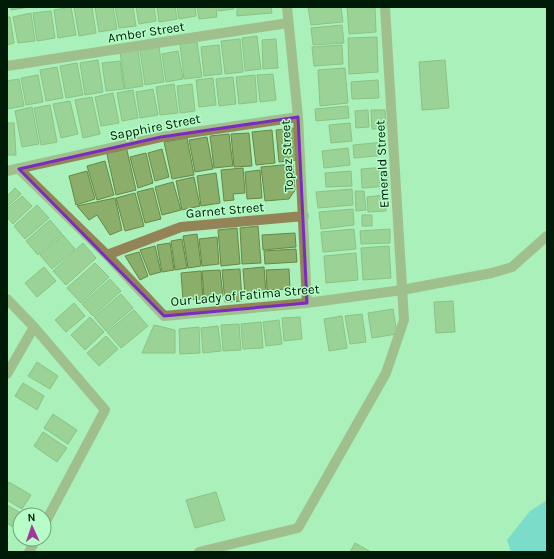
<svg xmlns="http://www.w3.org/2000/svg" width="554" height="559" viewBox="0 0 554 559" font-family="Karla,sans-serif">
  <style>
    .water { fill: #42c4db }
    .building { fill: #8baf6b; stroke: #658845 }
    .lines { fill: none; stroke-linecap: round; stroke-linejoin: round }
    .street { stroke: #938457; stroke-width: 10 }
    .marked { fill: none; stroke: #7b2cbf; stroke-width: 3; stroke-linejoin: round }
    .labels { text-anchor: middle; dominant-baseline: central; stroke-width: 3; stroke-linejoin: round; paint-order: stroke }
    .street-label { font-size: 13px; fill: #001a08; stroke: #b6fdc7 }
  </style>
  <rect width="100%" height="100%" fill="#a9f0ba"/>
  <path class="water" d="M 547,500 L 547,552 L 511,552 L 507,540 L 530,511 Z"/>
  <path class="building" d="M 11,7 L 30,7 L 11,10 Z
    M 71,7 L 76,35 L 58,38 L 54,10 Z
    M 74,7 L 92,7 L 96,33 L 79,36 Z
    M 95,7 L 113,7 L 117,29 L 99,32 Z
    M 115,7 L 133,7 L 136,26 L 119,28 Z
    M 136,7 L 154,7 L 156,21 L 139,24 Z
    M 157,7 L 175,7 L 177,19 L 159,22 Z
    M 177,7 L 195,7 L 196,16 L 179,19 Z
    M 197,7 L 216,7 L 217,17 L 199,19 Z
    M 218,7 L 234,7 L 234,9 L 218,11 Z
    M 237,7 L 271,7 L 272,13 L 237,16 Z
    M 308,7 L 341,7 L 343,22 L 311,25 Z
    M 347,7 L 375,7 L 376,32 L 349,34 Z
    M 51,11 L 55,38 L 37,41 L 33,13 Z
    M 31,13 L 35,41 L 18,43 L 13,17 Z
    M 7,17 L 10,17 L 14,43 L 7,45 Z
    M 342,25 L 344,43 L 313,45 L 311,28 Z
    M 257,36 L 261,69 L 245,71 L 242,38 Z
    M 377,37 L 378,72 L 349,74 L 348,38 Z
    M 240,39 L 243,72 L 225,74 L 221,41 Z
    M 276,39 L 278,68 L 263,69 L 262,40 Z
    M 197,42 L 202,77 L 184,79 L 180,44 Z
    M 219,45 L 222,74 L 204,76 L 201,47 Z
    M 342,45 L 343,64 L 314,66 L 312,47 Z
    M 159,47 L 164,82 L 145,85 L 140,50 Z
    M 138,50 L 143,86 L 125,89 L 120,52 Z
    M 178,51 L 183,79 L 166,82 L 162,54 Z
    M 98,60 L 103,92 L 85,95 L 80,63 Z
    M 445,60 L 449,108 L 422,110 L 419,62 Z
    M 120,61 L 124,89 L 106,91 L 102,63 Z
    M 77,63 L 83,95 L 66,98 L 60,66 Z
    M 57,67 L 63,98 L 46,101 L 40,70 Z
    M 345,68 L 348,103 L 320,106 L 318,70 Z
    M 273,74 L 276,100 L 260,102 L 257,75 Z
    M 38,75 L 43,102 L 26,105 L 21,78 Z
    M 255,75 L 257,102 L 239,104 L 236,77 Z
    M 233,77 L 236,104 L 219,106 L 216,79 Z
    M 213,78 L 216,105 L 199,107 L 196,80 Z
    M 19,79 L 24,106 L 7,109 L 7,81 Z
    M 378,80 L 379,98 L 352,99 L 351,82 Z
    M 174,84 L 178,113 L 160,115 L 156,87 Z
    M 192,84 L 195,111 L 180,113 L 177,86 Z
    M 153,89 L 158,115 L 140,118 L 136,92 Z
    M 133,90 L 138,118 L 122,121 L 117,93 Z
    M 113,93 L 119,123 L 101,126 L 95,97 Z
    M 92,97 L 100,134 L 83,138 L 75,100 Z
    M 70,101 L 78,134 L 61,138 L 53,104 Z
    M 50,105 L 57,142 L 41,145 L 34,108 Z
    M 348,106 L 349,118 L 316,121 L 315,109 Z
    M 32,107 L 39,144 L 22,147 L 15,111 Z
    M 368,110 L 369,127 L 356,128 L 355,111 Z
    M 371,110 L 385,110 L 386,128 L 372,129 Z
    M 7,123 L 14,123 L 16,155 L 7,155 Z
    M 350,123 L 352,141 L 331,143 L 329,125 Z
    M 294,128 L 297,160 L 279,162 L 276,130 Z
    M 272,130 L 275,163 L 256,165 L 252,132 Z
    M 249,133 L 252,166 L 234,167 L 231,134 Z
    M 229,134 L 233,166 L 214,168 L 210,136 Z
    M 207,137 L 213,169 L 195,172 L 189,140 Z
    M 187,138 L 194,175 L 172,179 L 164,142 Z
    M 385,142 L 386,155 L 354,158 L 353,145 Z
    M 126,146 L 136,190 L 116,195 L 106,150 Z
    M 348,148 L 350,165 L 324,168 L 322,151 Z
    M 162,149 L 169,177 L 155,181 L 148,153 Z
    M 146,153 L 153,183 L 138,188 L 130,157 Z
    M 105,161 L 114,195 L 97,200 L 87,166 Z
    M 293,164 L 295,190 L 289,199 L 265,201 L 261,167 Z
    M 387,167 L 389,186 L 362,188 L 361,169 Z
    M 243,168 L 245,193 L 233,194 L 234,200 L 224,201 L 221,170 Z
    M 260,170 L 262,198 L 247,199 L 245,172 Z
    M 87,171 L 95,199 L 76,205 L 69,176 Z
    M 351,171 L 352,186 L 326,187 L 325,173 Z
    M 216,173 L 220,203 L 201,206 L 197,176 Z
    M 194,177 L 200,206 L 182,210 L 176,181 Z
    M 173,182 L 181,210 L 162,215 L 155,187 Z
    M 15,188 L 21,194 L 7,207 L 7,196 Z
    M 153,188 L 161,219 L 145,223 L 137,192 Z
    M 352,189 L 353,205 L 318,208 L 316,192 Z
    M 355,191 L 364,191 L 366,210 L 356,211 Z
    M 135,193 L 144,226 L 125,231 L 116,198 Z
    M 385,195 L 386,211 L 368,212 L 367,197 Z
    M 22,196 L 32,206 L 13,224 L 7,217 L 7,209 Z
    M 115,198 L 122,230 L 110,235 L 97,215 L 89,220 L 77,206 Z
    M 37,205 L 49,218 L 25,239 L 14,226 Z
    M 353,209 L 354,225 L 321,229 L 319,212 Z
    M 362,215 L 372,215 L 372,226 L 362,226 Z
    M 50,220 L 62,234 L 38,255 L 26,241 Z
    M 258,226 L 261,263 L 242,264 L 240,228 Z
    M 237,228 L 240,264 L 221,266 L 218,230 Z
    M 354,229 L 356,249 L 323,252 L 321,232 Z
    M 390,229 L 390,243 L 361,244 L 360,231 Z
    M 295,233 L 296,247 L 263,250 L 262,235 Z
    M 197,234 L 201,266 L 188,268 L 183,236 Z
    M 63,235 L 75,249 L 52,269 L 40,255 Z
    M 217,237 L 219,264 L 202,266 L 199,239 Z
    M 182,239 L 187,268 L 175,270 L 171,241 Z
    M 83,243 L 96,258 L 66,285 L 53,271 Z
    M 170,243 L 174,270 L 162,272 L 157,245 Z
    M 155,246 L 161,272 L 150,275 L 140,250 Z
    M 389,246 L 391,278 L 363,280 L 361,248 Z
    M 296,249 L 297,262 L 265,264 L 264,251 Z
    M 139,252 L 148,276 L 140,280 L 125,256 Z
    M 356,253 L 358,280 L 326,283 L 324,256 Z
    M 95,263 L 109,277 L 81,303 L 67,288 Z
    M 44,267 L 56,281 L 37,297 L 25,283 Z
    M 264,267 L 266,293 L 245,295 L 243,269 Z
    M 240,269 L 242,301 L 225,302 L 222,270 Z
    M 289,269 L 290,289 L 267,290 L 266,270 Z
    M 220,270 L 223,296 L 204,297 L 202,271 Z
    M 201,271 L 203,299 L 183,300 L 181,273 Z
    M 110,279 L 121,291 L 93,316 L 82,304 Z
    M 121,294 L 133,308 L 106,331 L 94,317 Z
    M 453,301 L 455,332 L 436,333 L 434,302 Z
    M 74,303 L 85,316 L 66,332 L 55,320 Z
    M 393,309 L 397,334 L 372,338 L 368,313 Z
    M 134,310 L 148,326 L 121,348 L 107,332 Z
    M 362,314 L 366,342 L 350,344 L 345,316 Z
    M 342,316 L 347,348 L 329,351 L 324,319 Z
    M 90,317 L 104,332 L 85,350 L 71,335 Z
    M 300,317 L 302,339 L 284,341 L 282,318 Z
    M 279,320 L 282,344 L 266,346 L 263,322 Z
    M 261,322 L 263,348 L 243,349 L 241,324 Z
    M 239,324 L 241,350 L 223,351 L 221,325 Z
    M 154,325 L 175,330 L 175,353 L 142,353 Z
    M 218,326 L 221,351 L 203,353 L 201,328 Z
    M 199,327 L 200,353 L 180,354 L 179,329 Z
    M 106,336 L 118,349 L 99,366 L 87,353 Z
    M 37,362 L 58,376 L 50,389 L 28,376 Z
    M 23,383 L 44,396 L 37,410 L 15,396 Z
    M 53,414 L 77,430 L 68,444 L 44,428 Z
    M 43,432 L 67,448 L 57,462 L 34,446 Z
    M 9,482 L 31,495 L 22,509 L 7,500 L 7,486 Z
    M 216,492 L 225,520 L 195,528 L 186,500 Z
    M 7,505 L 24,515 L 20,515 L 20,527 L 18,530 L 7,523 Z
    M 355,543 L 371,552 L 350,552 Z"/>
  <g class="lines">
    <path class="street" d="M 287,7 L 298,117 L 307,303
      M 7,66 L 288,23
      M 19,169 L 107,255 L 164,316 L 307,303 L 402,290 L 492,273 L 512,267 L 547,236
      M 7,171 L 161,137 L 298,117
      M 107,255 L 181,227 L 304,216
      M 7,299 L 34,327 L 105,410 L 44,525
      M 7,374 L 34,327
      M 29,552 L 36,539
      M 199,552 L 298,528 L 386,373 L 404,320 L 385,7"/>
  </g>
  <path d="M0 0H554V559H0ZM 298,117 L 307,303 L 164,316 L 19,169 L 161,137 Z" fill="#a9f0ba" fill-opacity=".55" fill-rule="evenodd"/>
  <path class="marked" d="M 298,117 L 307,303 L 164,316 L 19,169 L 161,137 Z"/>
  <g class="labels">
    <g class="street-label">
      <text transform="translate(146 32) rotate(-9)">Amber Street</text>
      <text transform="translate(155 127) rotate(-11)">Sapphire Street</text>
      <text transform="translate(287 156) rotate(-93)">Topaz Street</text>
      <text transform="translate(382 164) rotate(-93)">Emerald Street</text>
      <text transform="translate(225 210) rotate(-5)">Garnet Street</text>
      <text transform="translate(245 295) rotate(-5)">Our Lady of Fatima Street</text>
    </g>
  </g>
  <rect width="554" height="559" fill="none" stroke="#001a08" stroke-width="16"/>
  <g transform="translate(32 527) rotate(357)"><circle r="19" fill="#b6fdc7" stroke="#6da27b"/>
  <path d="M0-3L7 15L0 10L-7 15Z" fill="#a23899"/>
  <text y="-6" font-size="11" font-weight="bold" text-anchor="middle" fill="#001a08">N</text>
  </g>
</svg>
